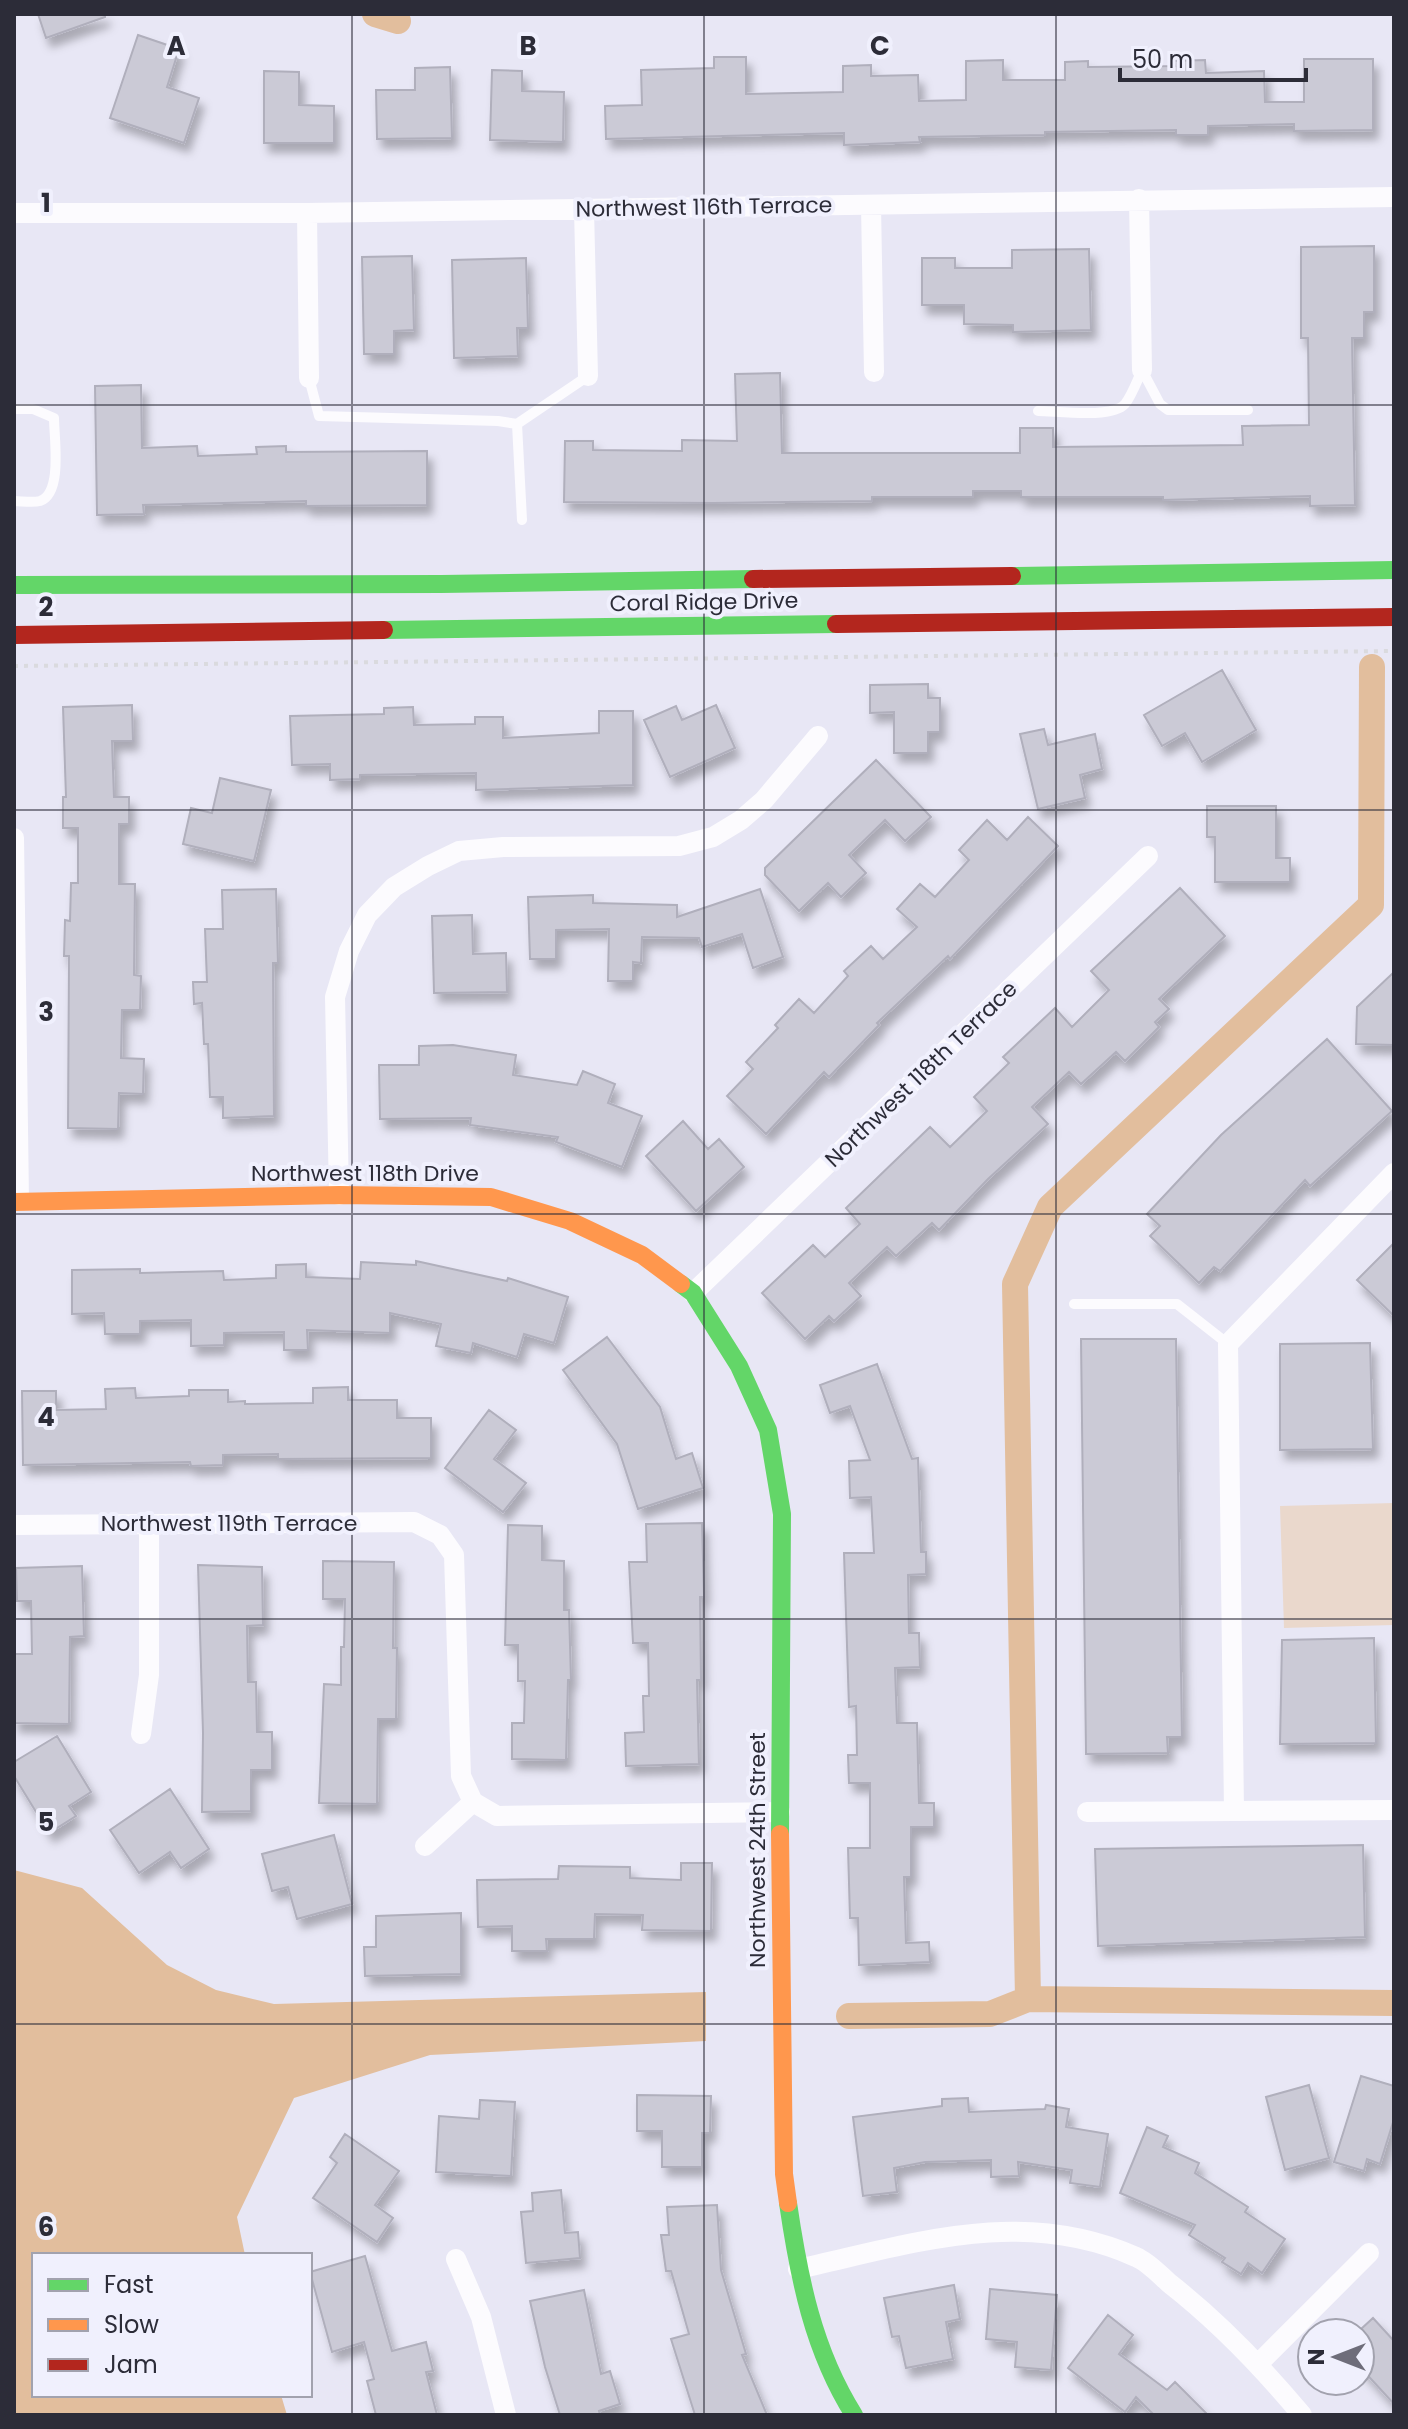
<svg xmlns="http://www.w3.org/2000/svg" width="1408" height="2429" viewBox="0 0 1408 2429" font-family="Poppins,sans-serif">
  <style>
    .green { fill: #ead8cc }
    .water { fill: #e2be9d }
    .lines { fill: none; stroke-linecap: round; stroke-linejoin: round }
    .canal { stroke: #e2be9d; stroke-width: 26 }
    .building { fill: #cbcad6; stroke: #b0afbc; stroke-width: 2; filter: url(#shadow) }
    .path { stroke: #dadade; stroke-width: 4; stroke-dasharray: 4 6; stroke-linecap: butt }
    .lane { stroke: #fcfbfe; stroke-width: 10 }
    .street { stroke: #fcfbfe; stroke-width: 20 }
    .fast { stroke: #63d668; stroke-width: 18 }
    .slow { stroke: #ff974d; stroke-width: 18 }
    .jam { stroke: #b3261e; stroke-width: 18 }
    .grid { fill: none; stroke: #2c2c38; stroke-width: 2; stroke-opacity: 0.55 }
    .labels { text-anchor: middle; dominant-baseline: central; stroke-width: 8; stroke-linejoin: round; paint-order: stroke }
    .street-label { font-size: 22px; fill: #2c2c38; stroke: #f0f0fd }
    .grid-label { font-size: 26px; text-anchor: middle; font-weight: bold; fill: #2c2c38; stroke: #f0f0fd; stroke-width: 8; stroke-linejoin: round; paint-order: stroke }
  </style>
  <defs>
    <filter id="shadow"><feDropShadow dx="5" dy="9" stdDeviation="4" flood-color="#0004"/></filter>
  </defs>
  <rect width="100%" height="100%" fill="#e8e7f5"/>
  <path class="green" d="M 1394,1503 L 1394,1625 L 1284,1628 L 1280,1506 Z"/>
  <path class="water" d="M 14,1870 L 82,1888 L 167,1965 L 216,1990 L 274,2004 L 706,1992 L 706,2041 L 430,2055 L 294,2098 L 237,2217 L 245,2255 L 34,2255 L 34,2395 L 281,2395 L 287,2415 L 14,2415 Z"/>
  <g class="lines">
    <path class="canal" d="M 375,14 L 398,21
      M 1372,667 L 1371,905 L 1050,1207 L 1015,1284 L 1028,1999 L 1394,2003
      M 849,2016 L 990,2014 L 1028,1999"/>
  </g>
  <path class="building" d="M 38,14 L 105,14 L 105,17 L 46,38 Z
    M 138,35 L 179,49 L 167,87 L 199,98 L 184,143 L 110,118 Z
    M 714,57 L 746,57 L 746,94 L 843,92 L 843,66 L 871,65 L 871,76 L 918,75 L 919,101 L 966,100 L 966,61 L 1003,60 L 1003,80 L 1065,80 L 1065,62 L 1088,61 L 1088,67 L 1175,66 L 1174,61 L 1205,60 L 1206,73 L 1264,71 L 1265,102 L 1304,102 L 1304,59 L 1373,59 L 1373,130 L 1294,131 L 1294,124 L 1208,126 L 1208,135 L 1176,135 L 1176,130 L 1045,132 L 1045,135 L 919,137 L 920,142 L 844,145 L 844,133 L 606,139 L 605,106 L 642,105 L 641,70 L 714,68 Z
    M 450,67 L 452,138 L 377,139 L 376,90 L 415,90 L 415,68 Z
    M 492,70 L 522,71 L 522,91 L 564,92 L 563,142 L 490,140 Z
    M 264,71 L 299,72 L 299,105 L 334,106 L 334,143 L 264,143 Z
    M 1374,246 L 1374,312 L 1364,312 L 1364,338 L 1352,338 L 1355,505 L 1310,506 L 1310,496 L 1163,500 L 1163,497 L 1021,497 L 1021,491 L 973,491 L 973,497 L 872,497 L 872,501 L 714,503 L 564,502 L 565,441 L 593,441 L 593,450 L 682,451 L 682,440 L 737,441 L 735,374 L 780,373 L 782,453 L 1020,453 L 1020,428 L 1053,428 L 1053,447 L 1243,445 L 1242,426 L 1309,425 L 1308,338 L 1301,338 L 1301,247 Z
    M 1089,249 L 1091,330 L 1013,332 L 1013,325 L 964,324 L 964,305 L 922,305 L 922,258 L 955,258 L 955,268 L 1012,268 L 1012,250 Z
    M 412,256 L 414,330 L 394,331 L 394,354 L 364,354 L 362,257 Z
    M 526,258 L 528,328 L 517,328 L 518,356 L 454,358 L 452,260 Z
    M 141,385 L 142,448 L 197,446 L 198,456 L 257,454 L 256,447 L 286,446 L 286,452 L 427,451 L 427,505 L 306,506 L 306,501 L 143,505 L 144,514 L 97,515 L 95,386 Z
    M 1222,670 L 1256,730 L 1202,762 L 1185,733 L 1162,746 L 1144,715 Z
    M 928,684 L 928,698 L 940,698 L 940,732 L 928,732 L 928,753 L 894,753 L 894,712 L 870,713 L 870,685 Z
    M 132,705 L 133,741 L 112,741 L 114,797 L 129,797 L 129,824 L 119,824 L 119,884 L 135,884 L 134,975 L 141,976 L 140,1010 L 122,1010 L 121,1058 L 144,1059 L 143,1094 L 119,1093 L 118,1129 L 68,1128 L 69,956 L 64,956 L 65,920 L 70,921 L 71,883 L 78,883 L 78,828 L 63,828 L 63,797 L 66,797 L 63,707 Z
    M 716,705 L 735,748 L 670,777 L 644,720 L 676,706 L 682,720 Z
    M 413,707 L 414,725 L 475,724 L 475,717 L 503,717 L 503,738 L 599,733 L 599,711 L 633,711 L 633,785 L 476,790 L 476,773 L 360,775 L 360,779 L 330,780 L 330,764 L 292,765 L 290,716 L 384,714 L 384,708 Z
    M 1044,729 L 1048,745 L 1095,734 L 1102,769 L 1080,775 L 1085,798 L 1038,809 L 1020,734 Z
    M 876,760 L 931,817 L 905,841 L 885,820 L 849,855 L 866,873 L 841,897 L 828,883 L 799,911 L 765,875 L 765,868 Z
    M 220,778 L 271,790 L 254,861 L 183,844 L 191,808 L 212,813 Z
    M 1207,806 L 1276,806 L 1276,858 L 1290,858 L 1290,882 L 1215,882 L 1215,837 L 1207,837 Z
    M 1028,817 L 1058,846 L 950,959 L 948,956 L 877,1023 L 879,1025 L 829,1077 L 824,1072 L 766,1134 L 727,1096 L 753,1069 L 746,1062 L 778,1028 L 775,1025 L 799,999 L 814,1013 L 848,976 L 844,971 L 871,946 L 883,959 L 917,927 L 897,909 L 920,884 L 935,897 L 969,860 L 959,850 L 987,820 L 1007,840 Z
    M 1180,888 L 1225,936 L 1159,999 L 1169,1009 L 1155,1022 L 1159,1027 L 1125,1061 L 1116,1052 L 1081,1084 L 1069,1072 L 1032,1107 L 1048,1124 L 988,1179 L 939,1230 L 932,1223 L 896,1256 L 887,1247 L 849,1283 L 861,1296 L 834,1321 L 829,1316 L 805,1339 L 762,1293 L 813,1245 L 825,1257 L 860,1224 L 846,1208 L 930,1127 L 950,1147 L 987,1111 L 974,1097 L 1009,1063 L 1003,1057 L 1055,1008 L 1072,1027 L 1109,990 L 1091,971 Z
    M 276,889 L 278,963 L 273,963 L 274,1116 L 223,1118 L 223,1097 L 210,1097 L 208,1044 L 204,1044 L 202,1003 L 194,1004 L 193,982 L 207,982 L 205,929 L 223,929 L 222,890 Z
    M 760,889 L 783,957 L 753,968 L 742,934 L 702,947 L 699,938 L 642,937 L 641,963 L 633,962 L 633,981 L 608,981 L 609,929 L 556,930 L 556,959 L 530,959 L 528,897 L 593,895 L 593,903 L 677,905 L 677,917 Z
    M 472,915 L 473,954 L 506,953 L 507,992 L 434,993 L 432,916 Z
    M 1394,972 L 1394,1045 L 1356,1044 L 1357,1007 Z
    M 1327,1039 L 1392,1111 L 1310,1186 L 1305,1180 L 1220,1271 L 1214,1267 L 1199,1283 L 1150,1236 L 1160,1226 L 1147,1214 L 1221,1135 Z
    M 453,1045 L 516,1055 L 513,1075 L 577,1085 L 583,1071 L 615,1084 L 608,1103 L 642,1116 L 622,1167 L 556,1142 L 558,1137 L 470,1125 L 471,1118 L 380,1119 L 379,1065 L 419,1065 L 419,1046 Z
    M 683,1121 L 708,1149 L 719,1139 L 744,1167 L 696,1211 L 646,1156 Z
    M 1394,1243 L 1394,1316 L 1357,1280 Z
    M 416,1261 L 507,1281 L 508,1278 L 568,1297 L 554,1343 L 524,1334 L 517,1357 L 473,1343 L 471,1353 L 436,1346 L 441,1324 L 390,1313 L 390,1333 L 307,1330 L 308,1350 L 284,1350 L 284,1332 L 224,1333 L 224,1345 L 191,1346 L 191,1320 L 140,1321 L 140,1334 L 105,1334 L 104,1313 L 72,1314 L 72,1270 L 140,1269 L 140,1273 L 223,1271 L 224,1280 L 276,1278 L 276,1265 L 306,1264 L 306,1277 L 360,1279 L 361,1262 L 416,1265 Z
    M 607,1337 L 660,1407 L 676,1459 L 692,1453 L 703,1488 L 638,1509 L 617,1444 L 563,1370 Z
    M 1081,1339 L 1176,1339 L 1182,1737 L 1167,1737 L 1168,1753 L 1086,1754 Z
    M 1370,1343 L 1373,1449 L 1280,1450 L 1280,1344 Z
    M 877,1364 L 912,1459 L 918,1458 L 921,1552 L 926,1552 L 926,1574 L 908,1575 L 909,1633 L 919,1633 L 920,1667 L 895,1668 L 897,1723 L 917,1723 L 919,1803 L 934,1803 L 934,1827 L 911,1827 L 911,1877 L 904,1877 L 906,1943 L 929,1942 L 930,1962 L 859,1965 L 858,1918 L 850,1918 L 848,1848 L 870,1848 L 870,1783 L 849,1783 L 848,1755 L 857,1755 L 856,1706 L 849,1707 L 844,1553 L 874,1553 L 871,1497 L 850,1498 L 849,1461 L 870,1460 L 850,1406 L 830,1413 L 820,1385 Z
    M 348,1387 L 348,1400 L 397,1400 L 397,1418 L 431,1418 L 431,1458 L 278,1459 L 278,1454 L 223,1455 L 223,1465 L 191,1466 L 190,1462 L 23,1465 L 22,1391 L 56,1391 L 56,1410 L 106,1409 L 105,1389 L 135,1388 L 136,1398 L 189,1396 L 189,1390 L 228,1390 L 228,1402 L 245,1401 L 245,1404 L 313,1403 L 313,1388 Z
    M 489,1410 L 516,1430 L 494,1459 L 526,1483 L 503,1512 L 445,1468 Z
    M 702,1523 L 704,1597 L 700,1597 L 701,1680 L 697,1680 L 699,1764 L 626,1766 L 625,1733 L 644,1732 L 643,1696 L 649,1696 L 648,1643 L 633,1643 L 629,1562 L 647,1562 L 646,1524 Z
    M 508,1525 L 542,1526 L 542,1560 L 564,1561 L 564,1610 L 569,1610 L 571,1680 L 568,1680 L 566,1760 L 512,1759 L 512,1723 L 524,1723 L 525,1681 L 518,1681 L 518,1645 L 505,1645 Z
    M 323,1561 L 394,1562 L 393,1648 L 397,1648 L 396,1719 L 378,1719 L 377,1804 L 319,1803 L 324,1684 L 341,1685 L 341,1647 L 344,1647 L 345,1599 L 323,1599 Z
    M 198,1565 L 262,1567 L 263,1625 L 247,1626 L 248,1682 L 256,1682 L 257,1732 L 272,1732 L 272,1770 L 251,1770 L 251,1811 L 202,1812 L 203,1733 Z
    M 82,1566 L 84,1636 L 70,1637 L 69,1724 L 14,1723 L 14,1654 L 32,1654 L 31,1601 L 17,1601 L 16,1568 Z
    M 1374,1638 L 1376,1743 L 1280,1744 L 1282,1640 Z
    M 57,1736 L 91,1792 L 69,1806 L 76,1816 L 49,1833 L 14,1776 L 14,1762 Z
    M 170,1789 L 209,1849 L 181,1868 L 170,1852 L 139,1873 L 110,1830 Z
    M 334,1835 L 352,1904 L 297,1919 L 288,1887 L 272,1891 L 262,1854 Z
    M 1363,1845 L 1365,1937 L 1098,1946 L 1095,1849 Z
    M 681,1863 L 712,1863 L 711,1931 L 642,1930 L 643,1915 L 595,1914 L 594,1939 L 546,1939 L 547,1951 L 512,1951 L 512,1926 L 478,1927 L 477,1880 L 558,1879 L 559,1866 L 630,1867 L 630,1878 L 681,1880 Z
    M 461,1913 L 461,1974 L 365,1976 L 364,1947 L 376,1947 L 376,1916 Z
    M 1361,2076 L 1394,2086 L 1394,2119 L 1380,2164 L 1367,2159 L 1364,2171 L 1334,2162 Z
    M 1309,2085 L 1329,2158 L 1285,2170 L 1266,2097 Z
    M 637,2095 L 711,2096 L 710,2133 L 702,2133 L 702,2167 L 662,2167 L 662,2131 L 637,2131 Z
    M 968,2098 L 969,2112 L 1045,2109 L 1046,2105 L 1069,2109 L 1066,2127 L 1108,2134 L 1100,2187 L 1070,2183 L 1072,2170 L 1018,2162 L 1019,2176 L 991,2177 L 991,2160 L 925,2162 L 894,2168 L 897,2192 L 863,2196 L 853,2117 L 942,2106 L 942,2099 Z
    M 480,2100 L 515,2102 L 511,2176 L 436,2172 L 439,2116 L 479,2119 Z
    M 1147,2127 L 1168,2136 L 1163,2147 L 1199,2163 L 1195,2173 L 1248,2207 L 1245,2212 L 1285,2239 L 1262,2273 L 1248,2263 L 1241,2274 L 1222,2262 L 1225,2258 L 1189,2235 L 1195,2225 L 1120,2193 Z
    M 345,2134 L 399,2171 L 375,2205 L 393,2218 L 377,2242 L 313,2198 L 337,2163 L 330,2157 Z
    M 561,2190 L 565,2233 L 578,2232 L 580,2258 L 526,2263 L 521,2212 L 533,2211 L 532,2193 Z
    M 717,2205 L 721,2270 L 746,2354 L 742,2355 L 767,2415 L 695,2415 L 671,2339 L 689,2334 L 671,2271 L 666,2271 L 661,2235 L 669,2235 L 667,2207 Z
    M 365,2256 L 392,2351 L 426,2342 L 433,2371 L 426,2372 L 437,2415 L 376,2415 L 367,2381 L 374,2379 L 364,2342 L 332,2352 L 310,2272 Z
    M 954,2285 L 960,2319 L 946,2322 L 953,2359 L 906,2368 L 899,2336 L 892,2337 L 884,2298 Z
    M 990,2289 L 1057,2295 L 1051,2370 L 1015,2367 L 1017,2342 L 986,2339 Z
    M 584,2290 L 601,2374 L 610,2371 L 620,2404 L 599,2411 L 600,2415 L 560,2415 L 545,2367 L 530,2301 Z
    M 1108,2315 L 1133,2335 L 1119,2354 L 1167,2390 L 1175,2382 L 1208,2415 L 1154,2415 L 1136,2397 L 1125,2412 L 1068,2368 Z
    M 1373,2318 L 1394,2341 L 1394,2404 L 1360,2367 L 1360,2330 Z"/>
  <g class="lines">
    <path class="path" d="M 14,666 L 1394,651"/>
    <path class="lane" d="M 1142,370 L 1160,404 L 1168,410 L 1248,410
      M 309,378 L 319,416 L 498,421 L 517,424 L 522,520
      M 14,409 L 33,409 L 54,418 C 54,438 63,493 40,501 C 33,503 21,501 14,501
      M 1038,411 C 1057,411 1112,419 1125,404 C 1132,395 1137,381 1142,370
      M 517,424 L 588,376
      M 1074,1304 L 1177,1304 L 1228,1344"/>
    <path class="street" d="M 1139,199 L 1142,370
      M 871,205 L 874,372
      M 584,209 L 588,376
      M 14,213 L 307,213 L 1394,197
      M 307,213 L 309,378
      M 14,838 L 19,1201
      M 339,1195 L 335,997 L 349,951 L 367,915 L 394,887 L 428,866 L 459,851 L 503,847 L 679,846 L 713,837 L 741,820 L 764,800 L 818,736
      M 693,1293 L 1148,856
      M 14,1525 L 414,1522 L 440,1535 L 454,1555 L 461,1776 L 473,1802
      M 141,1734 L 149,1675 L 149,1524
      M 473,1802 L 497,1816 L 780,1812
      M 1234,1811 L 1228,1344 L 1394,1173
      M 1087,1812 L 1394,1810
      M 425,1846 L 473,1802
      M 456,2259 L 481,2317 L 506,2415
      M 798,2269 C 912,2244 1022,2206 1136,2257 C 1148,2262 1159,2274 1169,2283 C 1219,2322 1262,2367 1302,2415
      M 1259,2363 L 1369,2253"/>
    <path class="fast" d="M 1012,576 L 1394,570
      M 14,585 L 441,584 L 753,579
      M 384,630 L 836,624
      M 681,1284 L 693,1293 L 739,1366 L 768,1430 L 782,1514 L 780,1834
      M 788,2203 C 799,2278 813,2350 854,2415"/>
    <path class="slow" d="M 14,1202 L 339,1195 L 491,1197 L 570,1221 L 642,1255 L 681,1284
      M 780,1834 L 784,2174 L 788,2203"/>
    <path class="jam" d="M 753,579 L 1012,576
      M 836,624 L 1394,617
      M 14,635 L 384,630"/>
  </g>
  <path class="grid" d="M 352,14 L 352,2415M 704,14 L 704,2415M 1056,14 L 1056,2415M 14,405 L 1394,405M 14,810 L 1394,810M 14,1214 L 1394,1214M 14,1619 L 1394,1619M 14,2024 L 1394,2024"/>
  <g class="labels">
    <g class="street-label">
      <text transform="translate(704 207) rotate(-1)">Northwest 116th Terrace</text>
      <text transform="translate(704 602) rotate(-1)">Coral Ridge Drive</text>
      <text transform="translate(921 1074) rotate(-44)">Northwest 118th Terrace</text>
      <text x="365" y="1173">Northwest 118th Drive</text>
      <text x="229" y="1523">Northwest 119th Terrace</text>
      <text transform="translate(757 1850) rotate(-90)">Northwest 24th Street</text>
    </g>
  </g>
  <g class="grid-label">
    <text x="176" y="55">A</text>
    <text x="528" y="55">B</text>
    <text x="880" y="55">C</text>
    <text x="46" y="212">1</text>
    <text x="46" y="616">2</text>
    <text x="46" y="1021">3</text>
    <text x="46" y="1426">4</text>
    <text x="46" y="1831">5</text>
    <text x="46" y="2236">6</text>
  </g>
  <rect width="1408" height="2429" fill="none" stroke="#2c2c38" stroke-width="32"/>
  <rect x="32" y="2253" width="280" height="144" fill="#f0f0fd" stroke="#a2a2ae" stroke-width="2"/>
  <rect x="48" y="2279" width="40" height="12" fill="#63d668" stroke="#a2a2ae" stroke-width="2"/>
  <text x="104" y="2293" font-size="24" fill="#2c2c38">Fast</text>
  <rect x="48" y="2319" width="40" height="12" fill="#ff974d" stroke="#a2a2ae" stroke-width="2"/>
  <text x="104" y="2333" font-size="24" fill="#2c2c38">Slow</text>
  <rect x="48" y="2359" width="40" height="12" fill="#b3261e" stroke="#a2a2ae" stroke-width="2"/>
  <text x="104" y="2373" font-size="24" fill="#2c2c38">Jam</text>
  <g transform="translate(1336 2357) rotate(270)"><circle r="38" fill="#f0f0fd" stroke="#a2a2ae" stroke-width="2"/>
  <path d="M0-6L14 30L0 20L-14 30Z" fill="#6e6d7a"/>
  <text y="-12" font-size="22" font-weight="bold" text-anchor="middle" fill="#2c2c38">N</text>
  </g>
  <path d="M1120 68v12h186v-12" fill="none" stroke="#2c2c38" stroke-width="4"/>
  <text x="1132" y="68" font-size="24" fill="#2c2c38" stroke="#f0f0fd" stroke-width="6" paint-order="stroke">50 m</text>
</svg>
